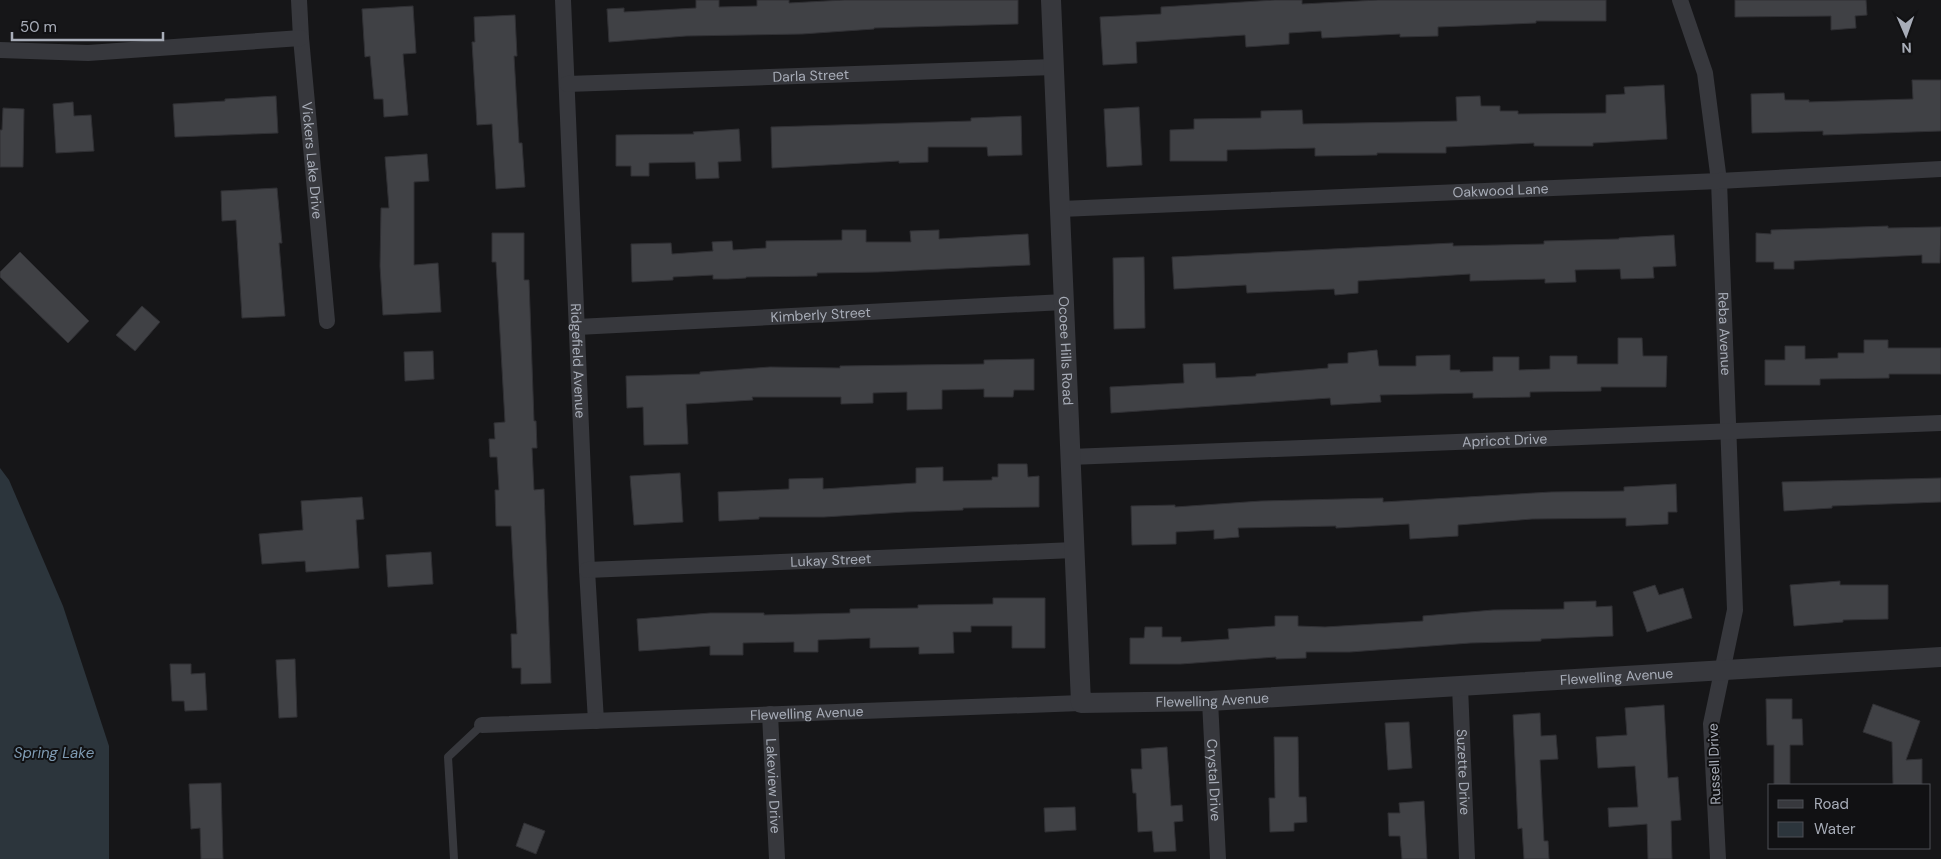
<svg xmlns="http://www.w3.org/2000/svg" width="1941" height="859" viewBox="0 0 1941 859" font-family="'DM Sans',sans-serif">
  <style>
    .water { fill: #2c353c }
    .building { fill: #404145; stroke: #303034 }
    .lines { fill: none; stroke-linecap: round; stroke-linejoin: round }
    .service { stroke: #37383d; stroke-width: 8 }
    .minor { stroke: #37383d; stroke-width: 16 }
    .tertiary { stroke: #37383d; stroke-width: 20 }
    .labels { text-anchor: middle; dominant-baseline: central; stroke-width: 4; stroke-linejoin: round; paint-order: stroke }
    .street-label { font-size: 14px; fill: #a8adb8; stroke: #111113 }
    .water-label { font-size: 15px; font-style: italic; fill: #7f9bb3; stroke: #111113 }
  </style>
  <rect width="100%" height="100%" fill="#161618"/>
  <path class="water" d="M 0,468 L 9,480 L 63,606 L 109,746 L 109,859 L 0,859 Z"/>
  <path class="building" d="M 696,0 L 719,0 L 719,7 L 757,6 L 757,0 L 789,0 L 789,3 L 844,0 L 1018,0 L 1018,24 L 874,28 L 874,29 L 802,34 L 686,36 L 609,42 L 607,9 L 624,8 L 624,12 L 696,8 Z
    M 1275,0 L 1302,0 L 1302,4 L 1378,0 L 1606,0 L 1606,21 L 1536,21 L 1536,23 L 1438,27 L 1438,36 L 1400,37 L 1400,34 L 1322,38 L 1321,31 L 1289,33 L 1289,44 L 1246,47 L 1245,35 L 1136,42 L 1137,63 L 1103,65 L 1100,17 L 1161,14 L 1161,7 Z
    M 1735,0 L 1866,0 L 1867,15 L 1855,16 L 1856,28 L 1831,30 L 1831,16 L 1735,17 Z
    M 413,6 L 416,53 L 403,54 L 408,115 L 384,117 L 383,99 L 374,99 L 370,56 L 365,57 L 362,9 Z
    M 515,15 L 517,56 L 514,56 L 519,143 L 522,143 L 525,187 L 496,189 L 492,124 L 477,125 L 472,42 L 475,42 L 474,17 Z
    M 1912,80 L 1941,80 L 1941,131 L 1823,135 L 1823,131 L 1752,133 L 1751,94 L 1784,93 L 1785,100 L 1809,100 L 1809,102 L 1913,99 Z
    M 1664,85 L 1667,139 L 1593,143 L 1593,146 L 1534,146 L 1534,143 L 1446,147 L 1446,153 L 1377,153 L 1377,155 L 1315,156 L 1315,148 L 1227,150 L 1227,161 L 1170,161 L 1170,130 L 1194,129 L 1194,119 L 1261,118 L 1261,111 L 1302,110 L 1303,124 L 1457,121 L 1456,97 L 1480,96 L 1481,106 L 1500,106 L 1500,111 L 1518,111 L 1518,114 L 1606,113 L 1606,95 L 1625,94 L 1624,87 Z
    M 276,96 L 278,133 L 175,137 L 173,104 L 225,101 L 225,99 Z
    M 73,102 L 74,116 L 91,115 L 94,151 L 56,153 L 53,104 Z
    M 1139,107 L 1142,165 L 1107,167 L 1104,109 Z
    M 3,108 L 24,109 L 23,167 L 0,167 L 0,130 L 2,130 Z
    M 1021,116 L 1022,155 L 988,156 L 987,147 L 928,147 L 928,162 L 899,163 L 899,161 L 772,168 L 771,127 L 971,121 L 971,118 Z
    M 739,129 L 741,161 L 718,162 L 719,178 L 696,179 L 695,162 L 649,163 L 649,176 L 631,176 L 631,166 L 616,166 L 616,135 L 694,134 L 693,132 Z
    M 427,154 L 429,181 L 414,182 L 414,265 L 438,263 L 441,312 L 383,315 L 380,266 L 381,208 L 389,208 L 385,157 Z
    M 277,188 L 282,243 L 279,243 L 285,316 L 242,318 L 236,220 L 222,221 L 221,191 Z
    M 1888,226 L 1888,228 L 1941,227 L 1940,263 L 1922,263 L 1922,255 L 1794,261 L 1794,269 L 1774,269 L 1774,262 L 1756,262 L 1756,233 L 1771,234 L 1771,230 Z
    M 842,230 L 866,230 L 866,242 L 911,242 L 910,231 L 939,230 L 939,239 L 1028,234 L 1030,265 L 878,272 L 817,273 L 817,276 L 746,277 L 746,278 L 728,279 L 713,279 L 713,275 L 673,277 L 673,280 L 632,282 L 631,244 L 671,243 L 672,254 L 713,251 L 712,242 L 732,241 L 733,250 L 766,248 L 766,241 L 842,240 Z
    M 492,233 L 524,233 L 524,280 L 529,280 L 534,421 L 536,421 L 537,448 L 532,448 L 534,490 L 544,489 L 551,683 L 521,684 L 521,668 L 512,668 L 511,634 L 517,634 L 511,526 L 496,526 L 495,490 L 499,490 L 497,457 L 490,457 L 489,439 L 495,439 L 494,423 L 505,422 L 496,262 L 492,262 Z
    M 1674,235 L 1676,266 L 1653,267 L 1654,278 L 1621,279 L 1620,269 L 1575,270 L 1576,282 L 1545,283 L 1545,279 L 1470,281 L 1470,274 L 1358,281 L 1358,293 L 1335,295 L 1334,289 L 1247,293 L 1246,285 L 1174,289 L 1172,257 L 1453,243 L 1453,246 L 1544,244 L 1544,241 L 1619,239 L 1619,238 Z
    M 20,252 L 89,321 L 68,343 L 0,277 L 0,272 Z
    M 1144,257 L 1145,328 L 1114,329 L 1113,258 Z
    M 142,306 L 160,322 L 135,351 L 116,335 Z
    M 1618,338 L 1642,338 L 1643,356 L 1667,356 L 1666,387 L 1601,387 L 1601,391 L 1530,392 L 1530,397 L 1473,398 L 1473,393 L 1380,395 L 1381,402 L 1331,405 L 1330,398 L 1111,413 L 1110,387 L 1184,383 L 1183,364 L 1215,363 L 1216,378 L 1256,376 L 1256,374 L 1328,368 L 1328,364 L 1348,363 L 1348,353 L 1377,350 L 1379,366 L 1416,366 L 1416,356 L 1450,355 L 1450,370 L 1460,370 L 1460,372 L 1493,371 L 1493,357 L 1519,357 L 1519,370 L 1550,369 L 1550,356 L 1577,356 L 1577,364 L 1618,364 Z
    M 1864,340 L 1888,340 L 1888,348 L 1941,348 L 1941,374 L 1889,374 L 1889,378 L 1820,379 L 1820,385 L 1765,385 L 1765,360 L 1785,360 L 1785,346 L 1805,346 L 1805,359 L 1838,358 L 1838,353 L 1864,353 Z
    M 433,351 L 434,379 L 405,381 L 404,352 Z
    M 1034,359 L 1034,390 L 1014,390 L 1013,397 L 984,397 L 984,389 L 942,390 L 942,409 L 907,410 L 907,392 L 873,393 L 873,403 L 841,404 L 841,397 L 752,397 L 753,400 L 686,404 L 688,444 L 644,445 L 643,407 L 627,408 L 626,376 L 700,374 L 700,372 L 770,367 L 840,368 L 840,366 L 984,364 L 984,360 Z
    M 998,464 L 1027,464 L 1028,477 L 1039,476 L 1039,507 L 963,508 L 963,510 L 905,512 L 824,517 L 759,517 L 759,519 L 719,521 L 718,492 L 789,489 L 789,479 L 823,478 L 823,489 L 916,483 L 916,468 L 943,467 L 943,481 L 992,480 L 992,477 L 998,477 Z
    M 680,473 L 683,522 L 634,525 L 630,476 Z
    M 1941,478 L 1941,502 L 1832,506 L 1832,508 L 1784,511 L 1782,482 Z
    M 1676,484 L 1677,512 L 1668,512 L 1668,524 L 1626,526 L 1626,518 L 1532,519 L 1458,525 L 1458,536 L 1410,539 L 1409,524 L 1336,528 L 1336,526 L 1238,528 L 1239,537 L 1214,539 L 1214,530 L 1176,532 L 1176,544 L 1132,545 L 1131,506 L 1175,505 L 1175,507 L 1261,501 L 1383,498 L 1383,502 L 1551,492 L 1624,491 L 1624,487 Z
    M 362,497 L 364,519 L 356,520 L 359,568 L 306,572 L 305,561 L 262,564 L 259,534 L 303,530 L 301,501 Z
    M 431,552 L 433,584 L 388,587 L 386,555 Z
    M 1840,581 L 1840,585 L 1888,585 L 1888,619 L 1843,620 L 1843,622 L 1794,626 L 1790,585 Z
    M 1655,585 L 1659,595 L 1683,588 L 1692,618 L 1647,632 L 1633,592 Z
    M 993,598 L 1045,598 L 1045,648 L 1012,648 L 1012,626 L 971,626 L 971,632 L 953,632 L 954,653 L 919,654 L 919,647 L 870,648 L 870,638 L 818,640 L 818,652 L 794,652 L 794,642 L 743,643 L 743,655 L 710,655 L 710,646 L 639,651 L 637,619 L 710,613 L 764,613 L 764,615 L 850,613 L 850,609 L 918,608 L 918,605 L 993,604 Z
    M 1596,601 L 1596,607 L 1612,606 L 1613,636 L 1541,639 L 1541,641 L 1470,643 L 1350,652 L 1306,652 L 1306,658 L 1276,659 L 1276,657 L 1181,664 L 1130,664 L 1130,638 L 1144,638 L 1145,627 L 1162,627 L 1162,637 L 1181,637 L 1181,642 L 1229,639 L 1228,629 L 1275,626 L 1275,616 L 1298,616 L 1298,626 L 1325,627 L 1423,621 L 1423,616 L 1493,610 L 1564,609 L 1564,602 Z
    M 295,659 L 297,717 L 279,718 L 276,660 Z
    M 170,664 L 191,664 L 191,674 L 205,673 L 207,710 L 185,711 L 184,701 L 172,701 Z
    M 1766,699 L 1792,699 L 1792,719 L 1802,719 L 1803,745 L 1790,745 L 1790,785 L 1774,785 L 1774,745 L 1767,745 Z
    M 1873,704 L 1920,721 L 1906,760 L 1922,759 L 1922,785 L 1893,785 L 1892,742 L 1863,732 Z
    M 1664,705 L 1668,778 L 1678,777 L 1681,820 L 1671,821 L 1672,859 L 1648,859 L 1647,824 L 1609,827 L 1608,808 L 1638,807 L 1635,766 L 1598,768 L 1596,737 L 1627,735 L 1625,708 Z
    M 1540,713 L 1541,736 L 1556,735 L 1558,759 L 1540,760 L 1544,841 L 1548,841 L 1549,859 L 1524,859 L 1522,828 L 1518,829 L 1513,715 Z
    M 1409,722 L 1412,768 L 1388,770 L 1385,723 Z
    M 1274,737 L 1298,737 L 1299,797 L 1306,797 L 1307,822 L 1294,823 L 1294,831 L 1270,832 L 1269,798 L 1275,798 Z
    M 1167,747 L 1171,806 L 1182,805 L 1183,821 L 1174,822 L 1176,851 L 1154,852 L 1152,831 L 1138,832 L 1136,793 L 1133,793 L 1131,769 L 1142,769 L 1141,749 Z
    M 221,783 L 223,859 L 201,859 L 200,828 L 191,829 L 189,784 Z
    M 1424,801 L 1427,859 L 1402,859 L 1400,836 L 1389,836 L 1388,813 L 1400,813 L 1399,803 Z
    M 1075,807 L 1076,830 L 1045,832 L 1044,808 Z
    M 524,823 L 545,831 L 536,854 L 516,846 Z"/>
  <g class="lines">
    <path class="service" d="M 454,859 L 448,757 L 482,725"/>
    <g class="minor">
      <path id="s1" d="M 299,0 L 301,38 L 327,321"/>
      <path id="s2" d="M 563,0 L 587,570 L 596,721"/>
      <path id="s3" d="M 1680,0 L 1705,73 L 1719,181 L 1735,610 L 1711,724 L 1718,859"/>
      <path d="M 0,50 L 88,53 L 301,38"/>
      <path id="s4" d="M 567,84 L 1055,67"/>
      <path id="s5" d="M 1061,209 L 1719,181 L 1941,169"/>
      <path id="s6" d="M 577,327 L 1064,302"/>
      <path id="s7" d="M 1070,457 L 1941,423"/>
      <path id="s8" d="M 587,570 L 1074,550"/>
      <path id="s9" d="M 1460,686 L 1467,859"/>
      <path id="s10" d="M 1210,701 L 1218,859"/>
      <path id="s11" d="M 770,714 L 777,859"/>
      <path id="s12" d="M 482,725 L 1081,703"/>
    </g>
    <path class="tertiary" id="s13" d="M 1051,0 L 1081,703 L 1210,701 L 1941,657"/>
  </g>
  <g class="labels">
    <g class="street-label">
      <text stroke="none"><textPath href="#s4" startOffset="244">Darla Street</textPath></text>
      <text stroke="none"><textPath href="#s1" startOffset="161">Vickers Lake Drive</textPath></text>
      <text stroke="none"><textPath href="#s5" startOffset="440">Oakwood Lane</textPath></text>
      <text stroke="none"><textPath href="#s6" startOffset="244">Kimberly Street</textPath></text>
      <text stroke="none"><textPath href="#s3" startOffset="339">Reba Avenue</textPath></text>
      <text stroke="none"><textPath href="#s13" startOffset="351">Ocoee Hills Road</textPath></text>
      <text stroke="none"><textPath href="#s2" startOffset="361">Ridgefield Avenue</textPath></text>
      <text stroke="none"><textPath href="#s7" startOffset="435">Apricot Drive</textPath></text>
      <text stroke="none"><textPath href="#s8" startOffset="244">Lukay Street</textPath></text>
      <text stroke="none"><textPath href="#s13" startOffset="1240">Flewelling Avenue</textPath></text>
      <text stroke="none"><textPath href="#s13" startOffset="835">Flewelling Avenue</textPath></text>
      <text stroke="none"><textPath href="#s12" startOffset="325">Flewelling Avenue</textPath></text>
      <text transform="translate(1714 764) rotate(-92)">Russell Drive</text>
      <text stroke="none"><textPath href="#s9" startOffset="86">Suzette Drive</textPath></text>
      <text stroke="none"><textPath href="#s10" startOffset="79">Crystal Drive</textPath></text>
      <text stroke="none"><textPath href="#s11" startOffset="72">Lakeview Drive</textPath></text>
    </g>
    <g class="water-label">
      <text x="54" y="753">Spring Lake</text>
    </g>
  </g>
  <rect x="1768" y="784" width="162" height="65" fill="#111113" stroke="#4d4f55"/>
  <rect x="1778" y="800" width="25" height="8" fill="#37383d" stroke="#4d4f55"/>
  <text x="1814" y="809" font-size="15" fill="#a8adb8">Road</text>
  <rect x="1778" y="822" width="25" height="15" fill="#2c353c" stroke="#4d4f55"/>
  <text x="1814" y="834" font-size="15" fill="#a8adb8">Water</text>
  <g transform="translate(1906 35) rotate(178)" stroke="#111113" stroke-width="4" paint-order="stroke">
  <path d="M0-4L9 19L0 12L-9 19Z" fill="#a8adb8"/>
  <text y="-8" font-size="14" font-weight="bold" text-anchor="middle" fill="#a8adb8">N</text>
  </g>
  <path d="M12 32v8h151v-8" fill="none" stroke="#a8adb8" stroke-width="2.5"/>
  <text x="20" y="32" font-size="15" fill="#a8adb8" stroke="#111113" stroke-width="4" paint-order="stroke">50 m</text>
</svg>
